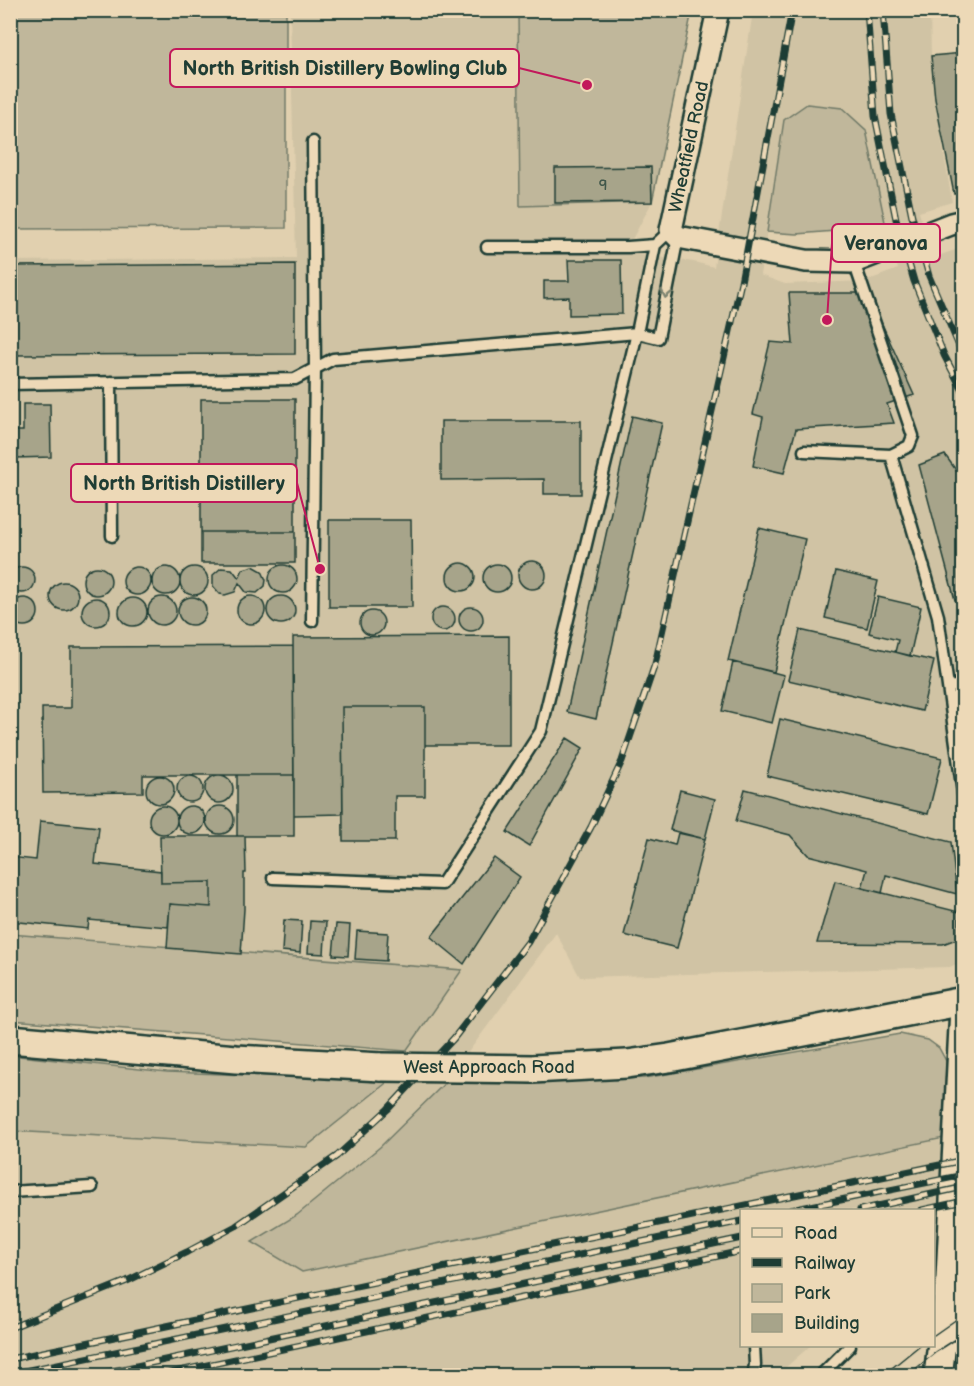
<svg xmlns="http://www.w3.org/2000/svg" width="974" height="1386" viewBox="0 0 974 1386" font-family="'Balsamiq Sans',sans-serif">
  <style>
    .built { fill: #d0c3a4; fill-rule: evenodd }
    .green { fill: #c0b79b; stroke: #707a68; stroke-width: 1.5 }
    .building { fill: #a7a48a; stroke: #1f3d34; stroke-width: 1.5 }
    .lines { fill: none; stroke-linecap: round; stroke-linejoin: round }
    .service-casing { stroke: #1f3d34; stroke-width: 15 }
    .minor-casing { stroke: #1f3d34; stroke-width: 26 }
    .tertiary-casing { stroke: #1f3d34; stroke-width: 32 }
    .service { stroke: #edd9b7; stroke-width: 10 }
    .minor { stroke: #edd9b7; stroke-width: 21 }
    .tertiary { stroke: #edd9b7; stroke-width: 27 }
    .tram { stroke: #1f3d34; stroke-width: 1.5 }
    .rail-casing { stroke: #1f3d34; stroke-width: 7 }
    .rail { stroke: #edd9b7; stroke-width: 4.5; stroke-dasharray: 14; stroke-linecap: butt }
    .tertiary-bridge-casing { stroke: #1f3d34; stroke-width: 32; stroke-linecap: butt }
    .tertiary-bridge { stroke: #edd9b7; stroke-width: 27 }
    .oneway { stroke: #7c836f }
    .labels { text-anchor: middle; dominant-baseline: central; stroke-width: 4.5; stroke-linejoin: round; paint-order: stroke }
    .number-label { font-size: 15px; fill: #41574a }
    .street-label { font-size: 18px; fill: #1f3d34; stroke: #edd9b7 }
    .leader { fill: none; stroke: #c2185b; stroke-width: 2 }
    .callout-dot { fill: #c2185b; stroke: #edd9b7; stroke-width: 2 }
    .callout { fill: #edd9b7; stroke: #c2185b; stroke-width: 2 }
    .callout-label { font-size: 20px; text-anchor: middle; font-weight: bold; fill: #1f3d34 }
  </style>
  <rect width="100%" height="100%" fill="#e1d0af"/>
  <filter id="ink" filterUnits="userSpaceOnUse"><feTurbulence type="fractalNoise" baseFrequency=".0167" numOctaves="2"/><feDisplacementMap in="SourceGraphic" scale="12" xChannelSelector="R" yChannelSelector="G"/><feConvolveMatrix kernelMatrix="1 2 1 2 8 2 1 2 1" color-interpolation-filters="sRGB"/></filter>
  <g filter="url(#ink)">
    <path class="built" d="M 518,10 L 520,205 L 652,202 L 628,247 L 629,253 L 694,262 L 714,267 L 753,11 L 930,11 L 931,56 L 935,99 L 952,202 L 919,212 L 932,258 L 964,247 L 963,961 L 950,967 L 580,977 L 556,933 L 447,1081 L 380,1147 L 297,1215 L 253,1242 L 302,1272 L 963,1133 L 963,1245 L 934,1251 L 934,1210 L 742,1210 L 742,1346 L 810,1346 L 777,1375 L 11,1375 L 11,1131 L 306,1147 L 390,1080 L 406,1051 L 462,970 L 11,934 L 10,261 L 296,258 L 290,11 ZM 784,120 L 866,131 L 886,227 L 898,269 L 866,281 L 785,284 L 760,275 Z"/>
    <path class="green" d="M 10,11 L 286,11 L 286,228 L 11,229 Z
      M 518,11 L 692,11 L 652,202 L 520,206 Z
      M 807,104 L 842,108 L 866,130 L 886,227 L 797,234 L 767,232 L 784,120 Z
      M 10,934 L 462,970 L 406,1051 L 11,1020 Z
      M 900,1034 L 928,1040 L 939,1048 L 946,1061 L 944,1138 L 302,1272 L 252,1242 L 297,1215 L 380,1147 L 447,1081 L 562,1081 L 644,1078 Z
      M 10,1055 L 167,1072 L 390,1080 L 306,1147 L 11,1131 Z"/>
    <path class="building" d="M 963,53 L 964,192 L 954,194 L 935,99 L 931,56 Z
      M 651,167 L 652,202 L 555,203 L 555,168 Z
      M 568,260 L 621,260 L 622,314 L 569,315 L 569,297 L 544,298 L 544,281 L 569,281 Z
      M 295,264 L 295,354 L 10,355 L 10,266 Z
      M 789,293 L 868,293 L 914,395 L 887,404 L 894,423 L 796,429 L 784,473 L 753,466 L 763,417 L 753,414 L 770,342 L 793,344 Z
      M 201,399 L 295,399 L 295,532 L 201,532 Z
      M 23,404 L 50,404 L 51,457 L 16,458 L 15,431 L 23,431 Z
      M 632,416 L 662,423 L 596,719 L 567,712 Z
      M 441,421 L 581,421 L 581,494 L 544,494 L 544,479 L 441,480 Z
      M 945,455 L 964,481 L 964,598 L 955,600 L 919,465 Z
      M 329,520 L 411,520 L 412,607 L 329,607 Z
      M 759,528 L 805,539 L 774,672 L 728,661 Z
      M 201,532 L 295,532 L 295,563 L 201,563 Z
      M518 575a14 14 0 1 1 28 0a14 14 0 1 1-28 0Z
      M447 577a14 14 0 1 1 28 0a14 14 0 1 1-28 0Z
      M483 578a14 14 0 1 1 28 0a14 14 0 1 1-28 0Z
      M269 579a14 14 0 1 1 28 0a14 14 0 1 1-28 0Z
      M 253,566 L 262,571 L 266,580 L 265,586 L 257,593 L 246,592 L 239,583 L 235,592 L 225,595 L 220,594 L 213,586 L 213,575 L 221,568 L 232,569 L 239,578 L 243,569 Z
      M9 580a13 13 0 1 1 26 0a13 13 0 1 1-26 0Z
      M152 581a14 14 0 1 1 28 0a14 14 0 1 1-28 0Z
      M83 581a14 14 0 1 1 28 0a14 14 0 1 1-28 0Z
      M123 581a14 14 0 1 1 28 0a14 14 0 1 1-28 0Z
      M180 581a14 14 0 1 1 28 0a14 14 0 1 1-28 0Z
      M 836,571 L 878,581 L 867,628 L 825,618 Z
      M50 596a14 14 0 1 1 28 0a14 14 0 1 1-28 0Z
      M267 610a14 14 0 1 1 28 0a14 14 0 1 1-28 0Z
      M237 610a14 14 0 1 1 28 0a14 14 0 1 1-28 0Z
      M 878,597 L 921,607 L 910,656 L 895,652 L 898,640 L 869,633 Z
      M148 611a14 14 0 1 1 28 0a14 14 0 1 1-28 0Z
      M178 611a14 14 0 1 1 28 0a14 14 0 1 1-28 0Z
      M119 612a14 14 0 1 1 28 0a14 14 0 1 1-28 0Z
      M82 612a14 14 0 1 1 28 0a14 14 0 1 1-28 0Z
      M10 612a14 14 0 1 1 28 0a14 14 0 1 1-28 0Z
      M431 619a12 12 0 1 1 24 0a12 12 0 1 1-24 0Z
      M459 619a12 12 0 1 1 24 0a12 12 0 1 1-24 0Z
      M360 623a12 12 0 1 1 24 0a12 12 0 1 1-24 0Z
      M 800,630 L 934,661 L 922,711 L 788,680 Z
      M 509,636 L 509,745 L 425,745 L 425,707 L 342,707 L 343,814 L 294,815 L 293,637 Z
      M 293,646 L 294,775 L 143,775 L 143,792 L 43,793 L 42,708 L 71,708 L 71,647 Z
      M 733,662 L 784,675 L 772,723 L 722,711 Z
      M 342,707 L 425,707 L 425,796 L 395,796 L 395,841 L 343,841 Z
      M 780,719 L 942,758 L 928,814 L 767,776 Z
      M 567,738 L 583,748 L 529,846 L 507,832 Z
      M 237,775 L 294,775 L 294,836 L 237,836 Z
      M205 789a14 14 0 1 1 28 0a14 14 0 1 1-28 0Z
      M177 789a13 13 0 1 1 26 0a13 13 0 1 1-26 0Z
      M146 790a14 14 0 1 1 28 0a14 14 0 1 1-28 0Z
      M 745,789 L 951,842 L 957,894 L 886,875 L 882,893 L 862,888 L 867,870 L 808,855 L 790,835 L 736,821 Z
      M 680,790 L 715,799 L 705,839 L 670,830 Z
      M149 820a14 14 0 1 1 28 0a14 14 0 1 1-28 0Z
      M177 820a14 14 0 1 1 28 0a14 14 0 1 1-28 0Z
      M206 820a14 14 0 1 1 28 0a14 14 0 1 1-28 0Z
      M 40,821 L 99,827 L 95,864 L 161,871 L 161,883 L 211,882 L 211,907 L 170,904 L 168,927 L 89,920 L 88,929 L 10,921 L 10,857 L 36,860 Z
      M 678,833 L 705,839 L 677,948 L 624,935 L 649,838 L 675,845 Z
      M 160,836 L 245,836 L 246,873 L 244,873 L 244,909 L 241,954 L 167,948 L 170,904 L 211,907 L 211,882 L 161,883 Z
      M 494,858 L 520,877 L 464,964 L 431,937 Z
      M 835,881 L 959,912 L 959,938 L 943,944 L 817,943 Z
      M 284,920 L 302,921 L 300,953 L 282,951 Z
      M 310,921 L 326,922 L 324,954 L 308,953 Z
      M 336,924 L 350,925 L 348,956 L 333,955 Z
      M 357,931 L 388,933 L 386,961 L 355,959 Z"/>
    <g class="lines">
      <g class="service-casing">
        <path id="service" d="M 487,247 L 628,247 L 655,245 L 671,230
          M 111,382 L 112,536
          M 10,384 L 295,379 L 333,359 L 637,333 L 658,338 L 678,237
          M 804,451 L 891,455 L 909,446 L 913,436 L 854,262
          M 891,455 L 938,616 L 964,800
          M 312,621 L 315,368 L 313,142
          M 948,687 L 964,685
          M 273,878 L 442,884 L 541,731 L 637,333 L 655,245
          M 10,1192 L 92,1187
          M 753,1376 L 755,1365 L 754,1346
          M 820,1376 L 850,1346"/>
      </g>
      <g class="minor-casing">
        <path id="minor" d="M 718,10 L 671,230 L 678,237 L 806,261 L 854,262 L 951,224 L 964,221"/>
      </g>
      <g class="tertiary-casing">
        <path id="tertiary" d="M 10,1039 L 236,1059 L 381,1067
          M 532,1069 L 627,1064 L 669,1058 L 964,1001
          M 938,1376 L 950,1278 L 964,1008"/>
      </g>
      <use href="#service" class="service"/>
      <use href="#minor" class="minor"/>
      <use href="#tertiary" class="tertiary"/>
      <path class="tram" d="M 934,1335 L 964,1314
        M 882,1376 L 919,1346
        M 907,1376 L 936,1352 L 964,1334"/>
      <g class="rail-casing">
        <path id="rail" d="M 867,10 L 875,116 L 896,219 L 914,281 L 944,355 L 964,393
          M 883,10 L 891,114 L 912,216 L 929,276 L 964,358
          M 791,1210 L 964,1175
          M 860,1210 L 964,1187
          M 922,1210 L 964,1201
          M 10,1328 L 127,1281 L 187,1252 L 236,1226 L 337,1156 L 388,1109 L 454,1038 L 528,942 L 591,827 L 622,761 L 655,664 L 741,282 L 792,10
          M 10,1359 L 489,1258 L 964,1160
          M 10,1374 L 742,1221
          M 89,1376 L 742,1238
          M 156,1376 L 742,1251"/>
      </g>
      <use href="#rail" class="rail"/>
      <g class="tertiary-bridge-casing">
        <path id="tertiary-bridge" d="M 381,1067 L 532,1069"/>
      </g>
      <use href="#tertiary-bridge" class="tertiary-bridge"/>
    </g>
    <defs><path id="oneway-chevron" d="M-2-3.5L2.5 0L-2 3.5" fill="none" stroke-width="1.6" stroke-linecap="round" stroke-linejoin="round" transform="scale(1.5)"/></defs>
    <use class="oneway" href="#oneway-chevron" transform="translate(666 294) rotate(101)"/>
  </g>
  <g class="labels">
    <g class="number-label">
      <text x="603" y="185">9</text>
    </g>
    <g class="street-label">
      <text transform="translate(689 147) rotate(-78)">Wheatfield Road</text>
      <text x="489" y="1067">West Approach Road</text>
    </g>
  </g>
  <path class="leader" d="M587 85L519 68M827 320L832 243M320 569L297 483"/>
  <g class="callout-dot">
    <circle cx="587" cy="85" r="6"/>
    <circle cx="827" cy="320" r="6"/>
    <circle cx="320" cy="569" r="6"/>
  </g>
  <g class="callout">
    <rect x="170" y="49" width="349" height="38" rx="6"/>
    <rect x="832" y="224" width="108" height="38" rx="6"/>
    <rect x="71" y="464" width="226" height="38" rx="6"/>
  </g>
  <g class="callout-label">
    <text x="345" y="75">North British Distillery Bowling Club</text>
    <text x="886" y="250">Veranova</text>
    <text x="184" y="490">North British Distillery</text>
  </g>
  <rect width="974" height="1386" fill="none" stroke="#edd9b7" stroke-width="36"/>
  <rect x="18" y="18" width="938" height="1350" fill="none" stroke="#1f3d34" stroke-width="2" filter="url(#ink)"/>
  <rect x="740" y="1209" width="195" height="138" fill="#edd9b7" stroke="#9b9b83" stroke-width="1.5"/>
  <rect x="752" y="1228" width="30" height="9" fill="#edd9b7" stroke="#9b9b83" stroke-width="1.5"/>
  <text x="794" y="1239" font-size="18" fill="#1f3d34">Road</text>
  <rect x="752" y="1258" width="30" height="9" fill="#1f3d34" stroke="#9b9b83" stroke-width="1.5"/>
  <text x="794" y="1269" font-size="18" fill="#1f3d34">Railway</text>
  <rect x="752" y="1284" width="30" height="18" fill="#c0b79b" stroke="#9b9b83" stroke-width="1.5"/>
  <text x="794" y="1299" font-size="18" fill="#1f3d34">Park</text>
  <rect x="752" y="1314" width="30" height="18" fill="#a7a48a" stroke="#9b9b83" stroke-width="1.5"/>
  <text x="794" y="1329" font-size="18" fill="#1f3d34">Building</text>
</svg>
